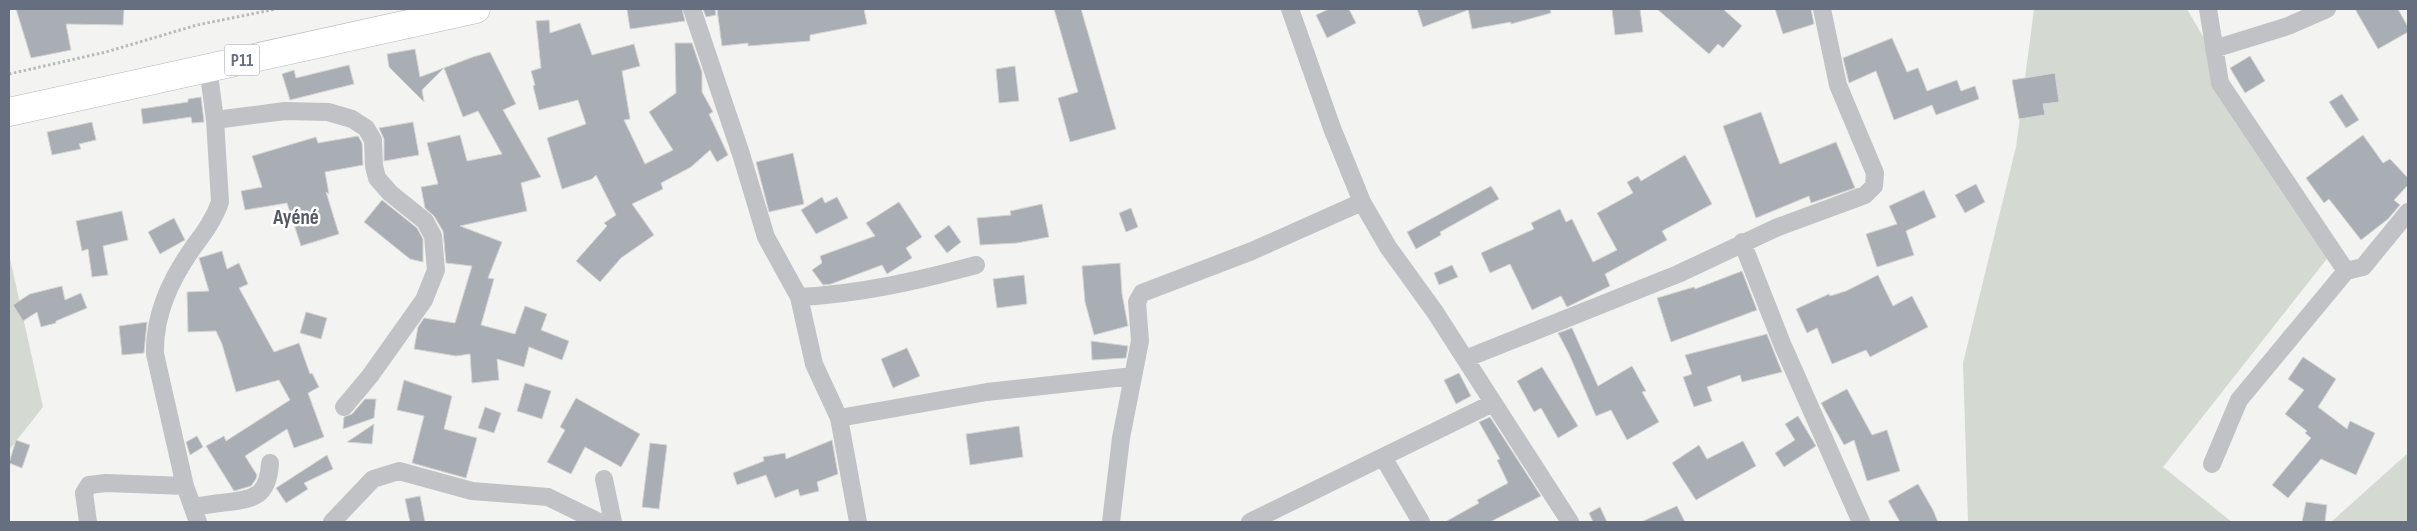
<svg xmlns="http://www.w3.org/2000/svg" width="2417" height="531" viewBox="0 0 2417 531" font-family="'Sofia Sans Condensed',sans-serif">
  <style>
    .green { fill: #d4dad2 }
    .building { fill: #a9adb4; stroke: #d5d5d3 }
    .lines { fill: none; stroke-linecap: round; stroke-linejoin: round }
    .primary-casing { stroke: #b3b5b9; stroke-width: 29 }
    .path { stroke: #b7b9bc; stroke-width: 3; stroke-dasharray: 2.5 2.5; stroke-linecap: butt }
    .street { stroke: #c0c2c6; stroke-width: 18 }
    .primary { stroke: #fff; stroke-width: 28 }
    .labels { text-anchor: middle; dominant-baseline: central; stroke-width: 5; stroke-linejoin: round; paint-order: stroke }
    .shield { fill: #fff; stroke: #949aa5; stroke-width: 1 }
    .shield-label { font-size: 18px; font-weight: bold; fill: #666f7f }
    .quarter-label { font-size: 21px; font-weight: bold; fill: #535a65; stroke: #fff }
  </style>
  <rect width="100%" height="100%" fill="#f3f4f1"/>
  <path class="green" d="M 2034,9 L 2187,9 L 2330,255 L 2163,467 L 2232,522 L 1968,522 L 1963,363 L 2016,147 Z
    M 9,254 L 43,407 L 9,450 Z
    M 2408,453 L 2408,522 L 2331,522 Z"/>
  <path class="building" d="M 16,9 L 124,9 L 123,25 L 66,24 L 71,50 L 31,58 Z
    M 627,9 L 682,9 L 685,21 L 630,29 Z
    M 703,9 L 715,9 L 716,15 L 706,17 Z
    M 717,9 L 864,9 L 867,24 L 810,35 L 810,41 L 748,46 L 748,43 L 722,46 Z
    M 1054,9 L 1081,9 L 1116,129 L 1070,142 L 1058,98 L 1078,92 Z
    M 1329,9 L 1349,9 L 1356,23 L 1327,38 L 1316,15 Z
    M 1417,9 L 1468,9 L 1468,10 L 1423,27 Z
    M 1468,9 L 1550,9 L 1551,13 L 1511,24 L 1511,22 L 1472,29 Z
    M 1612,9 L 1640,9 L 1643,32 L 1615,35 Z
    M 1657,9 L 1723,9 L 1742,26 L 1723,48 L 1718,44 L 1709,54 Z
    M 1775,9 L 1811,9 L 1814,24 L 1783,34 Z
    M 2355,9 L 2398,9 L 2408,27 L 2408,32 L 2378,49 Z
    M 549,20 L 550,33 L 580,23 L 592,55 L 634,44 L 640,66 L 622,71 L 630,119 L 624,120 L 645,164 L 673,150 L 649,112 L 676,93 L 675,43 L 692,43 L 702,72 L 702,92 L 713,112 L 709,114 L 728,155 L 717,162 L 710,150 L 691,167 L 661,183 L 663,189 L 632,204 L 654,235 L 621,258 L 600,282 L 576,261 L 607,226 L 604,223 L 616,215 L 596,175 L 592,179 L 562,189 L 547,138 L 586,124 L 578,100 L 539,110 L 533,86 L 535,85 L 531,71 L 541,68 L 536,21 Z
    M 1892,38 L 1907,72 L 1918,68 L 1927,91 L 1957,80 L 1961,91 L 1975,86 L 1979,99 L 1936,115 L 1932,105 L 1894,120 L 1876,71 L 1849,83 L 1843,58 Z
    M 415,49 L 420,77 L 473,57 L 490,52 L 516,104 L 503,110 L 541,177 L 521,183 L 527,211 L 460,226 L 502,242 L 488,278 L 494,279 L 481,325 L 515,334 L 525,306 L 547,314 L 541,330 L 569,341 L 562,360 L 529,347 L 524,367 L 497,359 L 499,380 L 472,383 L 470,354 L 456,356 L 414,349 L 418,327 L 424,318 L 455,323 L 472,266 L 446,263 L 443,231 L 434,216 L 425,208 L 421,187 L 438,184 L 427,143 L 460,135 L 467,161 L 502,154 L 478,111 L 463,117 L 444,68 L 422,90 L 424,102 L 389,67 L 387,54 Z
    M 2250,56 L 2265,81 L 2245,93 L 2230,68 Z
    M 349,65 L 354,84 L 290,100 L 282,74 L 294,70 L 296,78 Z
    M 1015,66 L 1019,101 L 999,103 L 996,69 Z
    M 2055,73 L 2059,102 L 2043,104 L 2045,115 L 2019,119 L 2012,80 Z
    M 2342,94 L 2359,120 L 2346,128 L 2329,102 Z
    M 201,97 L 204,122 L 192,123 L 191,117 L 143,124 L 141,109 L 188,102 L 188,99 Z
    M 1761,112 L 1780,164 L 1836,142 L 1855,188 L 1811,203 L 1809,196 L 1756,218 L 1723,126 Z
    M 92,122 L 96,140 L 79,144 L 81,149 L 52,155 L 47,132 Z
    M 413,122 L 419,155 L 384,161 L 384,139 L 379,128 Z
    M 2363,135 L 2383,163 L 2390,159 L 2408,178 L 2408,185 L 2394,200 L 2400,205 L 2388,219 L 2361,240 L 2329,199 L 2324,203 L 2306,178 Z
    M 358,136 L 362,143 L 363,165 L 325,172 L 329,194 L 326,192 L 339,234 L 301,246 L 287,203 L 245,210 L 241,191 L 262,187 L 252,156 L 316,137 L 318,143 Z
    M 793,153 L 804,204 L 769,212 L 756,162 Z
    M 1685,155 L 1712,204 L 1662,231 L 1667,240 L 1605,274 L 1610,286 L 1567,307 L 1561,296 L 1532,310 L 1510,264 L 1490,273 L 1481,253 L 1534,229 L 1531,223 L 1560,209 L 1566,222 L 1572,219 L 1593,262 L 1617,250 L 1597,213 L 1633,193 L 1627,182 L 1638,176 L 1641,181 Z
    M 1976,184 L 1985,202 L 1965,213 L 1955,195 Z
    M 1491,186 L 1499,199 L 1440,232 L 1441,235 L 1416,249 L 1407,232 Z
    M 1924,190 L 1936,217 L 1906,231 L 1914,255 L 1877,267 L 1866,234 L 1897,224 L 1889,206 Z
    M 822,197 L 825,203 L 837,197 L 848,218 L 816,234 L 801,210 Z
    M 382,200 L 417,228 L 423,239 L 423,262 L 410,259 L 364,222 Z
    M 899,202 L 922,237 L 906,248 L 912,258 L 887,274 L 882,265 L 831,284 L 823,285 L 812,270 L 822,263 L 820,256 L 875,236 L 866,223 Z
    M 1042,204 L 1049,237 L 1017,243 L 980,245 L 977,218 L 1011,215 L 1010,211 Z
    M 1131,208 L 1138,227 L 1126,232 L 1119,213 Z
    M 122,211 L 128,240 L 103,246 L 108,275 L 92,277 L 88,249 L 82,251 L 76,221 Z
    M 174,218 L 185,240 L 160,254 L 148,232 Z
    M 949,225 L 961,242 L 947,253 L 934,236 Z
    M 222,251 L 227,269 L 239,263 L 248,284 L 239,288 L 274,352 L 299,343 L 310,374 L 312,373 L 319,387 L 308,393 L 324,437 L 294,448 L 287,429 L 245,456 L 257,475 L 256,479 L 251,486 L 234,491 L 206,446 L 224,436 L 226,441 L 290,400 L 279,380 L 236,392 L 222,344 L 216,331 L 188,332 L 187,292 L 209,291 L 199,258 Z
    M 1120,263 L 1122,294 L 1128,326 L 1094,335 L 1085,302 L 1082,266 Z
    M 1452,265 L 1458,277 L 1439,285 L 1434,273 Z
    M 1742,271 L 1757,310 L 1671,342 L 1657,298 L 1694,287 L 1695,289 Z
    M 1024,275 L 1027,304 L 997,308 L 993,279 Z
    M 1878,275 L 1893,306 L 1912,296 L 1928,327 L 1870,357 L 1866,350 L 1832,364 L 1817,328 L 1807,333 L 1796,309 L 1829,294 L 1830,296 L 1846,291 Z
    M 62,286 L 65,300 L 81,293 L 87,308 L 56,321 L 56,323 L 41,327 L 37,312 L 23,321 L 13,305 L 30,294 Z
    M 306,312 L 327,318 L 321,339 L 300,333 Z
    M 147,322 L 144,353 L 122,355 L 119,326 Z
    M 1572,328 L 1598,386 L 1632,366 L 1646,391 L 1642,392 L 1659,422 L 1627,440 L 1611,410 L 1596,416 L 1569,354 L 1558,333 Z
    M 1767,334 L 1782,372 L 1742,382 L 1740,375 L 1707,387 L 1712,401 L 1694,407 L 1683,377 L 1692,374 L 1685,355 Z
    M 1091,341 L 1128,346 L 1126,358 L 1092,360 Z
    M 907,348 L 920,376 L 893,388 L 881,359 Z
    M 2303,357 L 2336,379 L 2318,407 L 2347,429 L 2350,421 L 2375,433 L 2356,475 L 2321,459 L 2288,498 L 2272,485 L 2311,438 L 2305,433 L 2307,431 L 2285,414 L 2304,390 L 2288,379 Z
    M 1542,367 L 1578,426 L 1558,438 L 1541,408 L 1534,412 L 1517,381 Z
    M 1459,373 L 1471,396 L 1456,404 L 1444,380 Z
    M 404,380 L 452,396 L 444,429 L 477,438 L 466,478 L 412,463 L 424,416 L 397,410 Z
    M 525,383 L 551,391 L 542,419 L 517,411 Z
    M 1847,389 L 1872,435 L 1887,430 L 1900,471 L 1867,481 L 1854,440 L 1844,445 L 1821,403 Z
    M 576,398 L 640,434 L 621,467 L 585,447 L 571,474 L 547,462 L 565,430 L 560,427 Z
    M 365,399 L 376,399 L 374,418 L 343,429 L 344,417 L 352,414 Z
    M 485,407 L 501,413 L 494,433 L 478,428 Z
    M 1798,416 L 1816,446 L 1784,467 L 1775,453 L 1795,440 L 1785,424 Z
    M 1490,417 L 1541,496 L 1490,522 L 1445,522 L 1479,503 L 1477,500 L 1508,483 L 1497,460 L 1500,459 L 1479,422 Z
    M 374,424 L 372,444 L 347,442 Z
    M 1019,426 L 1023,457 L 970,465 L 966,434 Z
    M 197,436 L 203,447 L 190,455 L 186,442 Z
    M 16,440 L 30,445 L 22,468 L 9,463 Z
    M 832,440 L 838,474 L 817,482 L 819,491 L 800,496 L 798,489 L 775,498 L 766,475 L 737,485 L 733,473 L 764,461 L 763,457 L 785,453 L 786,459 Z
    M 1743,441 L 1756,466 L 1696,500 L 1672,463 L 1699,445 L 1707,459 Z
    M 650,443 L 667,445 L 659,509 L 642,507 Z
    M 327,455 L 333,469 L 304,483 L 308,489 L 286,503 L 276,488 Z
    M 1918,484 L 1933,510 L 1938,522 L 1900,522 L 1888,501 Z
    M 420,496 L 425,522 L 410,522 L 405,499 Z
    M 2306,502 L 2327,505 L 2325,522 L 2302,522 Z
    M 1677,506 L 1685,522 L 1641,522 Z
    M 1600,507 L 1607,522 L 1593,522 L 1589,513 Z"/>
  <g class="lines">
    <g class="primary-casing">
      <path id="primary" d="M 9,112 L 476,9"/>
    </g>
    <path class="path" d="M 9,74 L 106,52 L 197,25 L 276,9"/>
    <path class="street" d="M 692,9 L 741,154 L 766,237 L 799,297 C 860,294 917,281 976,265
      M 1290,9 L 1332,128 L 1362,202 L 1388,247 L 1435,312 L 1570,522
      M 2208,9 L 2220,83 L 2346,271 L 2239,400 L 2212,464
      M 2214,49 L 2288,26 L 2327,9
      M 208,67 L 215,120 L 285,111 L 328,112 L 352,119 L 366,128 L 373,140 L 374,166 L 377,178 L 390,193 L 425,221 L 433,236 L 436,270 L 424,300 L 370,376 L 344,407
      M 1742,242 L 1783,346 L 1861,522
      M 2346,271 L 2363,267 L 2408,212
      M 799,297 L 814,364 L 839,418 L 858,522
      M 1465,359 L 1678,274 L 1778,227 L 1865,195 L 1874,186 L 1875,173 L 1838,85 L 1822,9
      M 839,418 L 987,392 L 1133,376
      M 1383,457 L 1421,522
      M 604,479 L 613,522
      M 193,507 C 202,506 211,504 221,503 C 252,499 268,499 270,463
      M 88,522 L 84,493 L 89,485 L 106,483 L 185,486
      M 198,522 L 185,486 L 155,354 C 154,315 170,281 192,249 C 203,234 214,220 220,202 L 215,120
      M 332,522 L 373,479 L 399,471 L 472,491 L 548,497 L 599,522
      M 1111,522 L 1121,438 L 1140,341 L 1137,302 L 1142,293 L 1252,251 L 1362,202
      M 1250,522 L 1493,403"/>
    <use href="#primary" class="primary"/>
  </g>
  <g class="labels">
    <rect class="shield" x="224.5" y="44.5" width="35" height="31" rx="4"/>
    <g class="shield-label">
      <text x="242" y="60">P11</text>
    </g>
    <g class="quarter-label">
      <text x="296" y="217">Ayéné</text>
    </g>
  </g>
  <rect width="2417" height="531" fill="none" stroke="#666f7f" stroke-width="20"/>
</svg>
